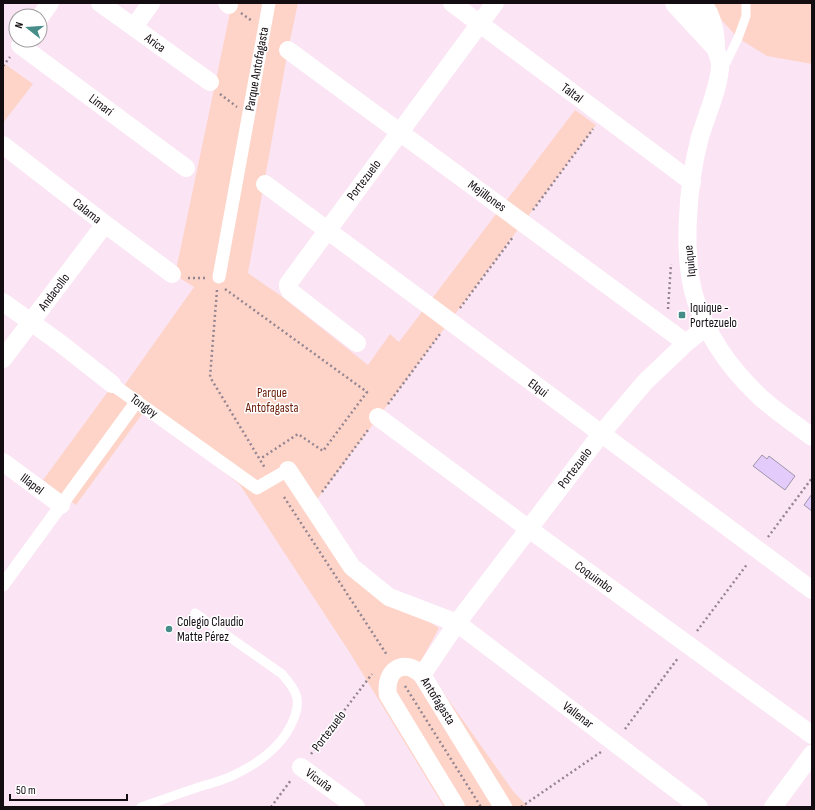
<svg xmlns="http://www.w3.org/2000/svg" width="815" height="810" viewBox="0 0 815 810" font-family="'Sofia Sans Condensed',sans-serif">
  <style>
    .green { fill: #fed4c9 }
    .building { fill: #e3ccfb; stroke: #9e94a8 }
    .lines { fill: none; stroke-linecap: round; stroke-linejoin: round }
    .path { stroke: #948590; stroke-width: 2.5; stroke-dasharray: 2 3; stroke-linecap: butt }
    .service { stroke: #fff; stroke-width: 9 }
    .pedestrian { stroke: #fff; stroke-width: 13 }
    .minor { stroke: #fff; stroke-width: 18 }
    .tertiary { stroke: #fff; stroke-width: 22 }
    .poi-dot { fill: #468d89; stroke: #fff; stroke-width: 1.5 }
    .labels { text-anchor: middle; dominant-baseline: central; stroke-width: 3; stroke-linejoin: round; paint-order: stroke }
    .street-label { font-size: 13px; fill: #130c11; stroke: #fff }
    .poi-label { font-size: 13px; fill: #130c11; stroke: #fff; text-anchor: start }
    .park-label { font-size: 13px; fill: #6e210c; stroke: #fff }
  </style>
  <rect width="100%" height="100%" fill="#fbe5f4"/>
  <path class="green" d="M 232,3 L 298,3 L 288,50 L 248,273 L 281,296 L 368,365 L 390,334 L 399,342 L 575,110 L 596,125 L 312,506 L 389,597 L 439,628 L 421,661 L 513,791 L 528,807 L 444,807 L 350,653 L 240,485 L 121,390 L 194,287 L 175,275 Z
    M 706,3 L 812,3 L 812,64 L 767,56 L 738,38 Z
    M 5,64 L 33,84 L 3,123 L 3,66 Z
    M 109,390 L 143,413 L 76,505 L 43,480 Z"/>
  <path class="building" d="M 762,455 L 767,459 L 769,456 L 795,476 L 785,490 L 753,466 Z
    M 812,494 L 812,511 L 804,505 Z"/>
  <g class="lines">
    <path class="path" d="M 241,13 L 252,21
      M 3,66 L 10,57
      M 220,94 L 237,107
      M 533,210 L 593,129
      M 188,278 L 207,278
      M 225,289 L 367,392 L 323,451 L 298,434 L 260,459
      M 217,290 L 210,377 L 265,468
      M 460,308 L 513,237
      M 668,309 L 671,264
      M 388,404 L 440,334
      M 322,492 L 368,430
      M 284,497 L 387,655
      M 768,537 L 812,478
      M 697,631 L 748,563
      M 405,686 L 481,807
      M 625,729 L 678,658
      M 311,754 L 372,674
      M 271,807 L 291,780
      M 521,807 L 601,752"/>
    <path class="service" d="M 723,69 L 738,38 L 746,16 L 746,3
      M 141,807 C 159,801 178,794 196,788 C 208,784 222,781 234,775 C 257,764 281,747 292,723 C 302,701 298,692 282,674 L 195,613"/>
    <path class="pedestrian" d="M 219,277 L 269,3
      M 112,384 L 257,488 L 288,470
      M 3,585 L 137,401"/>
    <path class="minor" d="M 100,3 L 210,82
      M 227,3 L 229,5
      M 452,3 L 692,182
      M 40,17 L 50,3
      M 134,27 L 151,3
      M 24,40 L 20,45 L 186,168
      M 714,44 C 716,50 719,57 720,64 C 721,83 706,117 700,137 C 688,182 681,257 696,301 C 708,337 730,368 757,394 C 772,409 794,423 812,437
      M 288,50 L 686,343
      M 3,145 L 105,224 L 172,274
      M 265,184 L 812,590
      M 3,302 L 60,343 L 112,384
      M 357,343 L 290,291 L 288,287 L 288,284 L 495,3
      M 3,359 L 105,224
      M 378,417 L 529,529 L 812,735
      M 3,462 L 61,505
      M 288,470 L 352,567 L 389,597 L 457,623 L 699,807
      M 422,675 L 457,623 L 601,434 L 645,382 L 686,343 L 707,326
      M 301,767 L 356,807
      M 456,807 L 388,695 C 384,671 403,657 422,675 L 503,807
      M 773,807 L 812,754"/>
    <path class="tertiary" d="M 676,3 L 714,44
      M 700,3 C 710,14 713,28 714,43"/>
  </g>
  <g class="poi-dot">
    <rect x="678" y="311" width="8" height="8" rx="2"/>
    <circle cx="169" cy="629" r="4"/>
  </g>
  <g class="labels">
    <g class="street-label">
      <text transform="translate(155 43) rotate(36)">Arica</text>
      <text transform="translate(257 69) rotate(-80)">Parque Antofagasta</text>
      <text transform="translate(572 93) rotate(37)">Taltal</text>
      <text transform="translate(101 105) rotate(37)">Limarí</text>
      <text transform="translate(364 180) rotate(-53)">Portezuelo</text>
      <text transform="translate(487 196) rotate(36)">Mejillones</text>
      <text transform="translate(87 211) rotate(38)">Calama</text>
      <text transform="translate(690 261) rotate(-96)">Iquique</text>
      <text transform="translate(54 292) rotate(-53)">Andacollo</text>
      <text transform="translate(538 388) rotate(36)">Elqui</text>
      <text transform="translate(144 406) rotate(36)">Tongoy</text>
      <text transform="translate(575 468) rotate(-53)">Portezuelo</text>
      <text transform="translate(32 484) rotate(37)">Illapel</text>
      <text transform="translate(594 577) rotate(36)">Coquimbo</text>
      <text transform="translate(438 701) rotate(58)">Antofagasta</text>
      <text transform="translate(578 715) rotate(37)">Vallenar</text>
      <text transform="translate(329 731) rotate(-53)">Portezuelo</text>
      <text transform="translate(319 780) rotate(36)">Vicuña</text>
    </g>
    <g class="poi-label">
      <text x="690" y="308">Iquique -<tspan x="690" dy="15">Portezuelo</tspan></text>
      <text x="177" y="622">Colegio Claudio<tspan x="177" dy="15">Matte Pérez</tspan></text>
    </g>
    <g class="park-label">
      <text x="272" y="393">Parque<tspan x="272" dy="15">Antofagasta</tspan></text>
    </g>
  </g>
  <rect width="815" height="810" fill="none" stroke="#130c11" stroke-width="8"/>
  <g transform="translate(28 28) rotate(287)"><circle r="19" fill="#ffffff" stroke="#a19ea0"/>
  <path d="M0-3L7 15L0 10L-7 15Z" fill="#468d89"/>
  <text y="-6" font-size="11" font-weight="bold" text-anchor="middle" fill="#130c11">N</text>
  </g>
  <path d="M10 794v6h117v-6" fill="none" stroke="#130c11" stroke-width="2"/>
  <text x="16" y="794" font-size="12" fill="#130c11" stroke="#ffffff" stroke-width="3" paint-order="stroke">50 m</text>
</svg>
